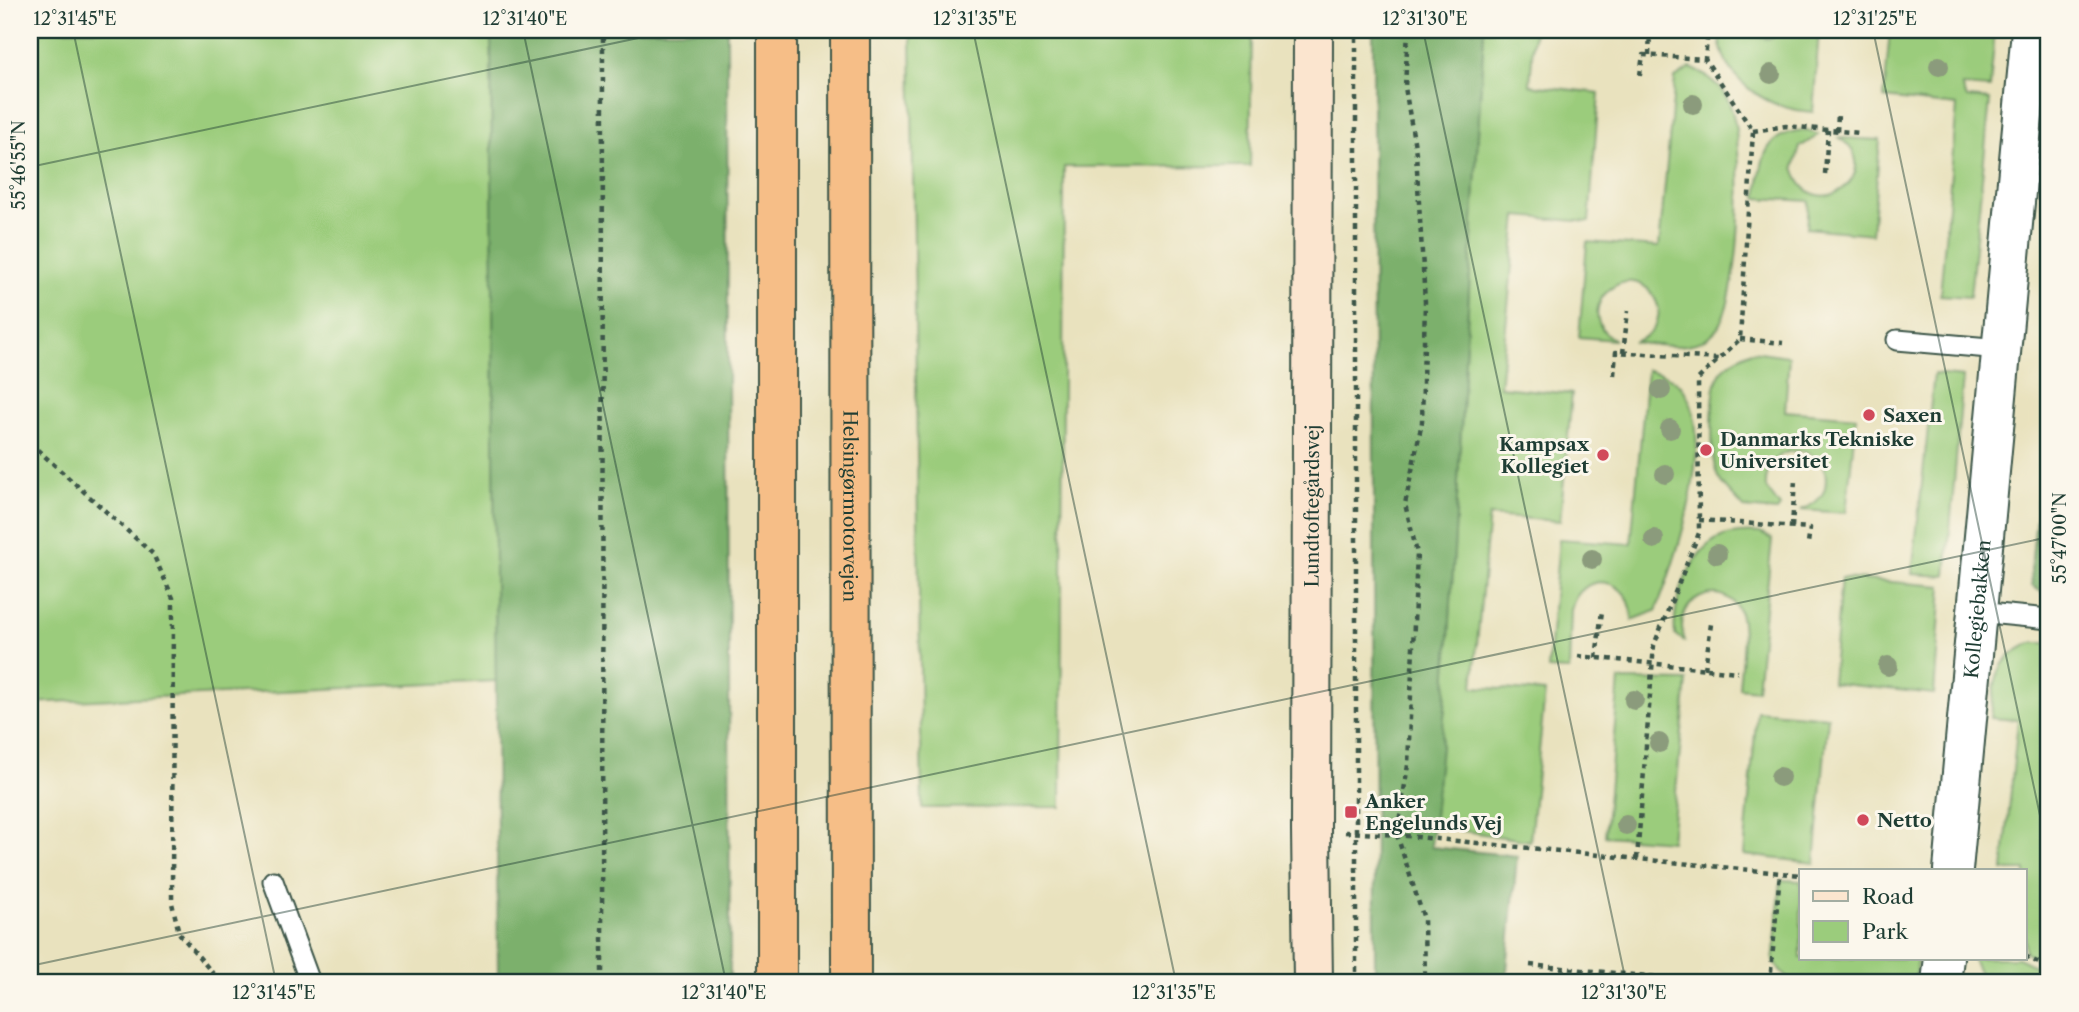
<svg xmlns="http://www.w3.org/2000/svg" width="2079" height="1012" viewBox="0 0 2079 1012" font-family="'Libre Caslon Text',serif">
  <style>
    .green { fill: #9bcc7c; stroke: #5d8458; stroke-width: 2 }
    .forest { fill: #7cb06c; stroke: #4e7650; stroke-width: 2 }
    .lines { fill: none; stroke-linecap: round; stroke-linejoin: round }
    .lane-casing { stroke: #3d5649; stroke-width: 23 }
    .street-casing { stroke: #3d5649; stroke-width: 42 }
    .secondary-casing { stroke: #3d5649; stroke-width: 42 }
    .highway-casing { stroke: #3d5649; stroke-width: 42 }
    .path { stroke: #3d5649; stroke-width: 4.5; stroke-dasharray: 5 5; stroke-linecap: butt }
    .lane { stroke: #fff; stroke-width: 19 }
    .street { stroke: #fff; stroke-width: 38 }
    .secondary { stroke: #fbe5cf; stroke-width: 38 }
    .highway { stroke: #f6be87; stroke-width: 38 }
    .tree { fill: #8b9b7c }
    .ticks { fill: none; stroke: #1f3d34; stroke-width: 2; stroke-opacity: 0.45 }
    .poi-dot { fill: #d1495b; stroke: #fbf7ec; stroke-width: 2.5 }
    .labels { text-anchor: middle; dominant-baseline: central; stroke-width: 6; stroke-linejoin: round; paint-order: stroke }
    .poi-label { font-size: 19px; font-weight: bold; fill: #1f3d34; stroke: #fbf7ec; text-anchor: start }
    .street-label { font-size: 19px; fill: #1f3d34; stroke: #fbf7ec }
    .neatline { fill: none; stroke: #1f3d34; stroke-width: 2.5 }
    .ticks-label { font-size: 18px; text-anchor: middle; fill: #1f3d34 }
  </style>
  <rect width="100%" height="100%" fill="#fbf7ec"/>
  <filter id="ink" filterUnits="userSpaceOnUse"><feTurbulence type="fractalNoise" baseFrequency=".0143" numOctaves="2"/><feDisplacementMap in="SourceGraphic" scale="14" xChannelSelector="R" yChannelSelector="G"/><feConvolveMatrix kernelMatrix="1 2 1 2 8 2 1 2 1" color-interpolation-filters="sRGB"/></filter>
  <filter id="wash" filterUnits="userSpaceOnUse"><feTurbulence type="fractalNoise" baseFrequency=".00686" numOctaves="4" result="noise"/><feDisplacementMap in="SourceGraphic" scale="28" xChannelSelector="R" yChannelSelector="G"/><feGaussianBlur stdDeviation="1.57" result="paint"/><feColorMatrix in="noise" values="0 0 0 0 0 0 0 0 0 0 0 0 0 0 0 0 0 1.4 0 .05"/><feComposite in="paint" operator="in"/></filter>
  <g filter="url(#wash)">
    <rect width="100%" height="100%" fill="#e9e2be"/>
    <path class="green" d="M 30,30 L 491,30 L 496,681 L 30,703 Z
      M 911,30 L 1252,30 L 1250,166 L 1064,167 L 1061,807 L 922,808 Z
      M 1484,30 L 1534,30 L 1530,85 L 1599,93 L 1589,222 L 1517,216 L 1500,387 L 1572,394 L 1560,521 L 1489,516 L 1473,687 L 1545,692 L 1530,841 L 1431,826 L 1445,707 Z
      M 1718,30 L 1744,30 L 1751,36 L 1770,39 L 1787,30 L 1819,30 L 1813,112 C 1766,109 1721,80 1718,30 Z
      M 1890,30 L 1995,30 L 1990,88 L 1962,86 L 1967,98 L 1990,100 L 1970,297 L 1940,295 L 1957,106 L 1884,98 Z
      M 1691,68 C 1709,76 1725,89 1731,108 C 1745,148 1744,309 1711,335 C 1689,352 1658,345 1633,342 C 1651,336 1658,328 1659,309 C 1640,246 1563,308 1615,340 L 1579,337 L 1587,242 L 1659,247 L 1675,78 Z
      M 1807,130 L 1819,135 L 1800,147 L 1794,167 C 1810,231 1891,172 1839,138 L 1880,140 L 1872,234 L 1807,228 L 1809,201 L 1757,198 C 1762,162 1761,132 1807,130 Z
      M 1752,351 L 1789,356 L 1785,411 L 1856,417 L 1846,513 L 1801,510 C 1822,502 1830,489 1824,466 C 1802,437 1764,452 1766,488 L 1780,507 L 1777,511 L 1744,508 C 1736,498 1725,489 1719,479 C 1709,463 1711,394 1718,377 C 1724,364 1739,357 1752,351 Z
      M 1647,370 C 1661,373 1675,377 1684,390 C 1717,440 1676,559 1656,611 L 1632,620 C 1633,576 1581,568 1571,610 L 1569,670 L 1548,669 L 1559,539 L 1631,544 Z
      M 1934,374 L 1963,377 L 1946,576 L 1912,574 Z
      M 1760,533 L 1772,539 L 1757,690 L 1739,688 C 1740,669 1747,628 1739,611 C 1722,576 1669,600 1685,641 L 1675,635 C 1672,604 1688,555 1717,539 C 1730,532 1746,532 1760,533 Z
      M 1841,578 L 1942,586 L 1934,694 L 1832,683 Z
      M 2032,643 L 2049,643 L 2049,894 L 2045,946 L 2049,946 L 2049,964 L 2025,952 L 2025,870 L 2003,870 L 2018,720 L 1991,718 C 1995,681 1993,659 2032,643 Z
      M 1619,680 L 1687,681 L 1671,841 L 1605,836 Z
      M 1757,711 L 1828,717 L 1815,863 L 1744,855 Z
      M 1781,880 L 1801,881 L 1801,958 L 1917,958 L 1915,982 L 1791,982 L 1773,962 Z
      M 1972,958 L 2018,958 L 2049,973 L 2049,982 L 1988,982 L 1981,976 Z"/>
    <path class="forest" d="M 491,30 L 727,30 L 730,982 L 498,982 Z
      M 1373,30 L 1484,30 L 1445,707 L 1431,847 L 1517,856 L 1506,982 L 1375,982 Z
      M 2049,382 L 2049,597 L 2032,586 L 2031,569 Z"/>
  </g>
  <g filter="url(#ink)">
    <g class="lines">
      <g class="lane-casing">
        <path id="lane" d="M 1897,340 L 2001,349
          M 1977,612 L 2049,619
          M 273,881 L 310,982"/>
      </g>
      <g class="street-casing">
        <g id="street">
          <path id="s1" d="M 1953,870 L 2031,30"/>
          <path d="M 1941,982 L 1944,958"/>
        </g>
      </g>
      <g class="secondary-casing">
        <g id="secondary">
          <path id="s2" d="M 1313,982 L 1311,831 L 1313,30"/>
        </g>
      </g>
      <g class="highway-casing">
        <g id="highway">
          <path d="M 777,30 L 777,982"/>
          <path id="s3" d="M 850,30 L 851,982"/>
        </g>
      </g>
      <path class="path" d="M 1408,30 L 1405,87 L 1416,153 L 1425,302 L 1422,422 L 1405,504 L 1417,553 L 1408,765 L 1397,835 L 1424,919 L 1425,982
        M 1649,55 L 1650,30
        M 1640,75 L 1643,55 L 1705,59
        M 1753,131 L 1786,126 L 1861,133
        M 1837,131 L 1838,114
        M 1825,174 L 1828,130
        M 1740,339 L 1783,343
        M 1623,353 L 1628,311
        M 1614,375 L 1616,352 L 1718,359
        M 30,443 L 153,554 L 173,598 L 172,903 L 179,933 L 220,982
        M 1699,520 L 1810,528 L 1808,543
        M 1792,527 L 1795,480
        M 1578,656 L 1738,672
        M 1596,658 L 1602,611
        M 1705,669 L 1711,624
        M 1345,832 L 1397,835 L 1801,875
        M 1637,859 L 1654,645 L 1699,533 L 1698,379 L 1740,339 L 1753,131 L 1705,59 L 1708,30
        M 2025,956 L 2049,968
        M 1530,965 L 1710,982
        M 602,982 L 603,30
        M 1356,982 L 1356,30
        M 1770,982 L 1780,873"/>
      <use href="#lane" class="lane"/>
      <use href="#street" class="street"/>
      <use href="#secondary" class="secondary"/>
      <use href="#highway" class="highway"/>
    </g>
    <g class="tree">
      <circle cx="1939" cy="66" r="10"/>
      <circle cx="1771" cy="74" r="10"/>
      <circle cx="1693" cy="104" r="10"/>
      <circle cx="1661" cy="390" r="10"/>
      <circle cx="1670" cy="429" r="10"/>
      <circle cx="1665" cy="474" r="10"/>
      <circle cx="1654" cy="539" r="10"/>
      <circle cx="1717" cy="554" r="10"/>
      <circle cx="1592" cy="559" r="10"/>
      <circle cx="1888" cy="666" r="10"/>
      <circle cx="1634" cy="700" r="10"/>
      <circle cx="1659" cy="743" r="10"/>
      <circle cx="1780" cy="777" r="10"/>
      <circle cx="1626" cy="825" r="10"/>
    </g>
  </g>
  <path class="ticks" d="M 73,30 L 276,982M 523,30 L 726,982M 973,30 L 1176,982M 1423,30 L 1626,982M 1873,30 L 2049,858M 30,167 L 676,30M 30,966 L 2049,537"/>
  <g class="poi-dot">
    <circle cx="1869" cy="415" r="7"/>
    <circle cx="1706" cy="450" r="7"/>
    <circle cx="1603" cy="455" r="7"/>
    <rect x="1344" y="805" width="14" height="14" rx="3.5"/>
    <circle cx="1863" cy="820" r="7"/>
  </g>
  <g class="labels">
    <g class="poi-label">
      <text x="1883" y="415">Saxen</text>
      <text x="1720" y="439">Danmarks Tekniske<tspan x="1720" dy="22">Universitet</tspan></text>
      <text x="1589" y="444" text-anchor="end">Kampsax<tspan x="1589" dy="22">Kollegiet</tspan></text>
      <text x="1365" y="801">Anker<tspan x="1365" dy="22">Engelunds Vej</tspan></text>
      <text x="1877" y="820">Netto</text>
    </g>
    <g class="street-label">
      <text stroke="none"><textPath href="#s3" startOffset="476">Helsingørmotorvejen</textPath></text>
      <text stroke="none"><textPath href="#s2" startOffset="476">Lundtoftegårdsvej</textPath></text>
      <text stroke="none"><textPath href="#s1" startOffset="262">Kollegiebakken</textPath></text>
    </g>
  </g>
  <rect width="2079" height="1012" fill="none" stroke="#fbf7ec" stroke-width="77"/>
  <rect x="1799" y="869" width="228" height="91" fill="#fbf7ec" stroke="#a3ada2" stroke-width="2"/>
  <rect x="1813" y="891" width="35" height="10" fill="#fbe5cf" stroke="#a3ada2" stroke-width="2"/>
  <text x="1862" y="904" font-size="21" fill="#1f3d34">Road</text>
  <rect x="1813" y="921" width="35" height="21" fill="#9bcc7c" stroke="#a3ada2" stroke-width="2"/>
  <text x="1862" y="939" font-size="21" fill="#1f3d34">Park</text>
  <rect x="38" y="38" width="2002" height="936" class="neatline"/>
  <g class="ticks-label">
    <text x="75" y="25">12°31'45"E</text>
    <text x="525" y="25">12°31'40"E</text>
    <text x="975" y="25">12°31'35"E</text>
    <text x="1425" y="25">12°31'30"E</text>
    <text x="1875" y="25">12°31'25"E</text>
    <text transform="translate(19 165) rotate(-90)" y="6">55°46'55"N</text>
    <text transform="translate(2060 538) rotate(-90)" y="6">55°47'00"N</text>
    <text x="274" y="999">12°31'45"E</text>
    <text x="724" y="999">12°31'40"E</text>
    <text x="1174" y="999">12°31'35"E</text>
    <text x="1624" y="999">12°31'30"E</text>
  </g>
</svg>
